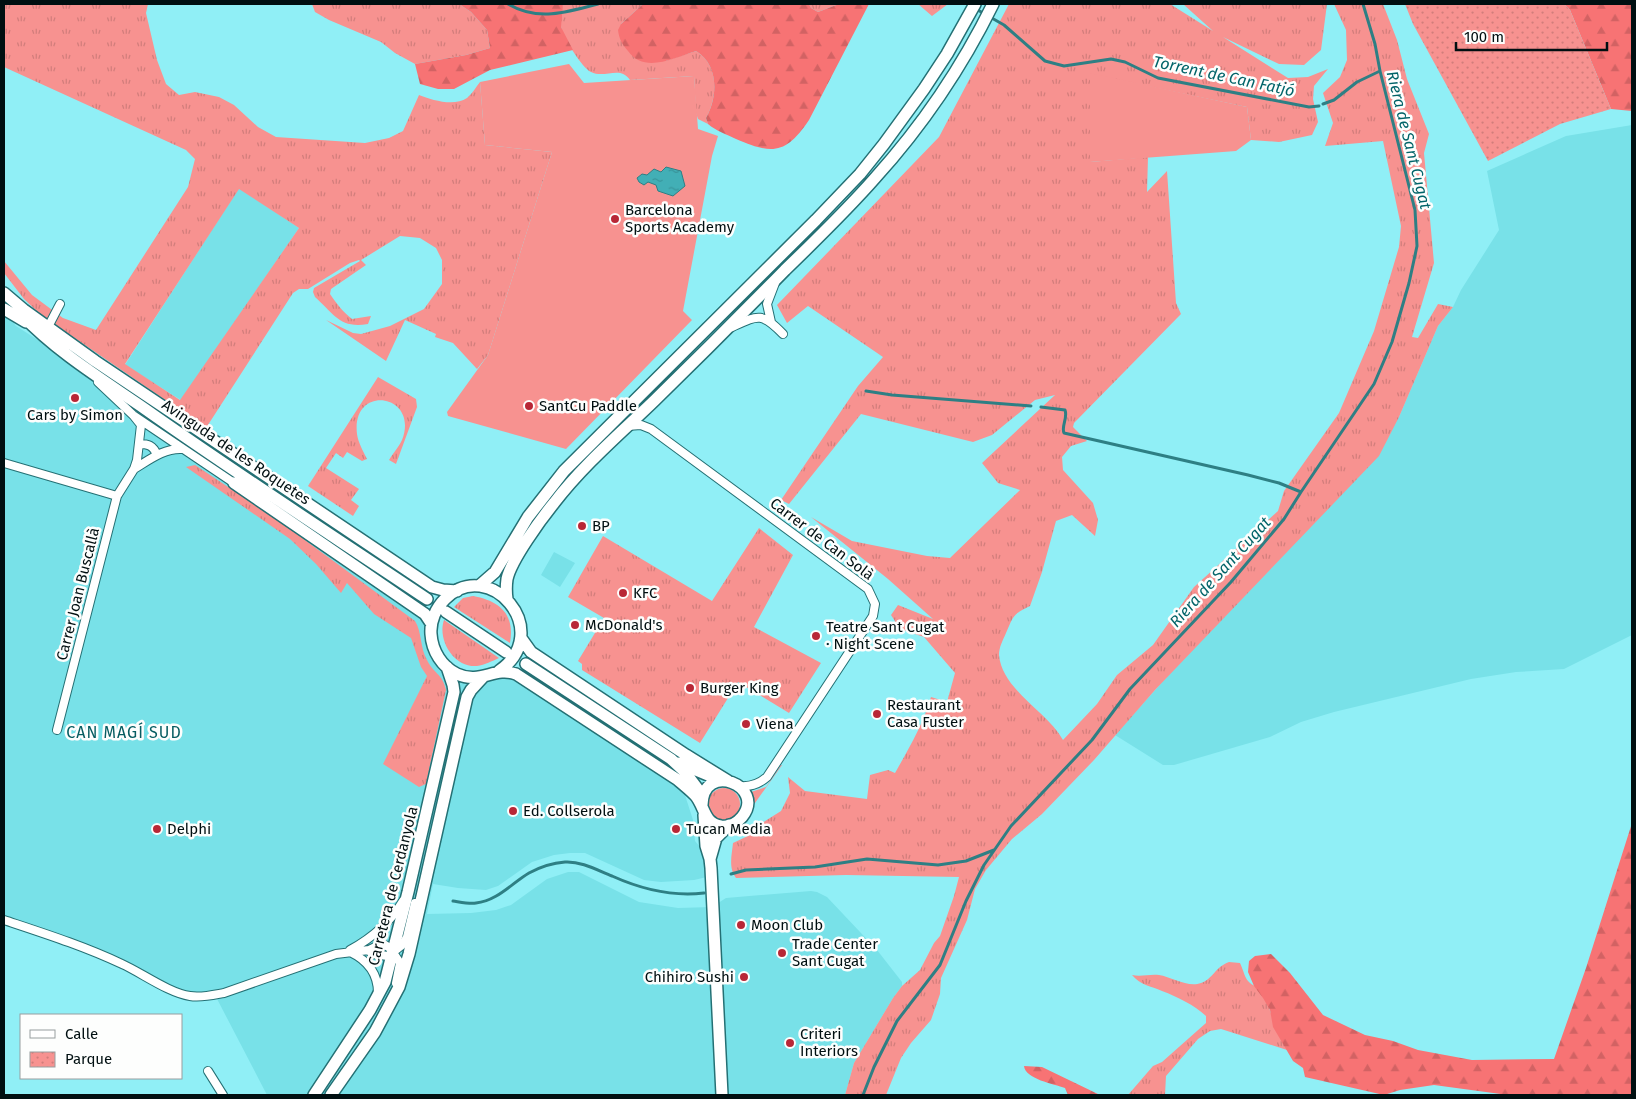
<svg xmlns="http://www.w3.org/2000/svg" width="1636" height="1099" viewBox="0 0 1636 1099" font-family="'Fira Sans',sans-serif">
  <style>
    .built { fill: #78e1e8 }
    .grass { fill: url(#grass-tufts); fill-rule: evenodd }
    .forest { fill: url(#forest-firs) }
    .park { fill: url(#park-dots) }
    .garden { fill: #f79290 }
    .water { fill: url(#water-ripples); stroke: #2e7f84 }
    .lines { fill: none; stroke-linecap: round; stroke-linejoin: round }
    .stream { stroke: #2e7f84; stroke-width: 3 }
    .street-casing { stroke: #247074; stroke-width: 10 }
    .secondary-casing { stroke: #247074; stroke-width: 14 }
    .street { stroke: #fff; stroke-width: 8 }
    .secondary { stroke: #fff; stroke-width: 11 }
    .poi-dot { fill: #b82736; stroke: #fdfefd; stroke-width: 2 }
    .labels { text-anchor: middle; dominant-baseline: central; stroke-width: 5; stroke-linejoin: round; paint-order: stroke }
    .poi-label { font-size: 15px; fill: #000f11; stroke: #fdfefd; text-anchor: start }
    .street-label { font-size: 15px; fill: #000f11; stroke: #fdfefd }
    .water-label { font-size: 16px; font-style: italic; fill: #026469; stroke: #fdfefd }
    .neighbourhood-label { font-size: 16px; letter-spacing: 1px; fill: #065d62; stroke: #fdfefd }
  </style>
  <defs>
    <pattern id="grass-tufts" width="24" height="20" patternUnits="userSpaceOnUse" patternTransform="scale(1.25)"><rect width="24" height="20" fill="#f79290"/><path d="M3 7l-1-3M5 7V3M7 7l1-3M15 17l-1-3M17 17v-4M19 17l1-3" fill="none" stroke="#d27d7b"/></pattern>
    <pattern id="forest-firs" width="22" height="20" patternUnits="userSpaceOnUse" patternTransform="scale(1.25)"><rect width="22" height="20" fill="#f77374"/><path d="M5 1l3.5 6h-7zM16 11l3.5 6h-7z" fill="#d26263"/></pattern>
    <pattern id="park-dots" width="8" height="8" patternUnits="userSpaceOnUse" patternTransform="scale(1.25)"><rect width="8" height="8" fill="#f79290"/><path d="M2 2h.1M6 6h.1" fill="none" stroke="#d27d7b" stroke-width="1.8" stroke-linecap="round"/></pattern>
    <pattern id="water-ripples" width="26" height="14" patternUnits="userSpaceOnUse" patternTransform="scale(1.25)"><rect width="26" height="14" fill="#42afb6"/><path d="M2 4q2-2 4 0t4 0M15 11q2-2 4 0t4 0" fill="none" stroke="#38959b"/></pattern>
  </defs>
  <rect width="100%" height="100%" fill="#90eff6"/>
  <path class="built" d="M 1632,125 L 1632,635 L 1564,669 L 1516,672 L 1471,679 L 1334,712 L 1301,722 L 1270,737 L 1174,765 L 1163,765 L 1115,735 L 1399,417 L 1438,326 L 1453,307 L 1461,290 L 1499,230 L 1487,171 L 1566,136 Z
    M 239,188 L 299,228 L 181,400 L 125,365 Z
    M 4,310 L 16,326 L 38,340 L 51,341 L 193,443 L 234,483 L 425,614 L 433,645 L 458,674 L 508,671 L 661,768 L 684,792 L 693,820 L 695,841 L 710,859 L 711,876 L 694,880 L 661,882 L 644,880 L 585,853 L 570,853 L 554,855 L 532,862 L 498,886 L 486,890 L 458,888 L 433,884 L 427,914 L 471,913 L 496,910 L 511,905 L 547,879 L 568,872 L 579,872 L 639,902 L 678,908 L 712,907 L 726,898 L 811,891 L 817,892 L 827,897 L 877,950 L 902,982 L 902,986 L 893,998 L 854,1063 L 845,1095 L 267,1095 L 215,995 L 191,997 L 122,964 L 4,920 Z
    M 554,552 L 575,563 L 560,587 L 541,575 Z"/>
  <path class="grass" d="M 4,4 L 148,4 L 146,13 L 157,60 L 166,84 L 179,95 L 195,92 L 219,97 L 234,105 L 258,127 L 276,137 L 365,143 L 389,138 L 403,131 L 419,95 C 432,100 454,107 467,98 C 472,94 476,87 480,82 L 485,145 L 552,152 L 488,355 L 477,369 L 453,343 L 435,337 L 436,334 L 405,320 L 386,361 L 326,320 L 353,333 L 361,334 L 390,326 L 424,309 L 442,284 L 442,260 L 436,248 L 420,238 L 400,236 L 361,260 L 366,265 L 331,289 L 330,294 C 337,304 343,312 352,319 L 371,316 L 368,324 C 340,329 334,314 315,297 L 313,292 L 314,288 L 360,261 L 359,260 L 350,263 L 308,289 L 299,289 L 293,293 L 206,428 L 41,315 L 24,299 L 4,273 L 4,261 L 32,295 L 63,318 L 96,330 L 188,187 L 195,159 L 186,150 L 4,67 ZM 239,189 L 299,228 L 180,400 L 125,364 Z
    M 312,4 L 459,4 L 471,12 L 487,30 L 490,48 L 466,55 L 415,64 L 395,53 L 381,42 L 329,20 L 315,12 Z
    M 563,4 L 643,4 L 621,24 L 665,61 L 696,51 C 719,65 718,96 706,118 L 708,124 L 698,119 L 696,113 L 694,76 L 630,80 C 620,65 605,79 591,72 C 582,68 563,37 561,27 C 559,21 561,10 563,4 Z
    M 809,4 L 839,4 L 818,12 L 811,8 Z
    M 918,4 L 948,4 L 932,16 Z
    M 1009,4 L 1170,4 L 1213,31 L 1183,4 L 1327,4 L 1321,50 L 1304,65 L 1279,64 L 1223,37 L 1288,78 L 1308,77 L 1328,69 L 1314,86 L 1313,99 L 1318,122 L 1312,135 L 1279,142 L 1251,140 L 1247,107 L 1090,74 L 1090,162 L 1148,157 L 1147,192 L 1167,171 L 1176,303 L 1181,314 L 1074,423 L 1073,427 L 1087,441 L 1071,446 L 1062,457 L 1063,470 L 1093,503 L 1098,520 L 1095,536 L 1072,515 L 1056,521 L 1042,572 L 1030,606 C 1012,615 1014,615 1006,633 C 1003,640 999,647 999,655 C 1002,690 1047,711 1063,740 L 1097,704 L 1117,675 L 1153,645 L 1194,587 L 1278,511 L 1284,491 L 1339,413 L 1374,331 L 1399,247 L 1401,226 L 1383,141 L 1325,146 L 1333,123 L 1323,93 L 1340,77 L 1347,60 L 1346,30 L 1334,4 L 1383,4 L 1397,40 L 1407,79 L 1429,134 L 1424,153 L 1434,263 L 1412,337 L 1418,338 L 1438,304 L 1453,307 L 1438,326 L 1399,417 L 1379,456 L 1155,690 L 1094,760 L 1042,814 L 1012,839 L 986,870 L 975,889 L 967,920 L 941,978 L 940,994 L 931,1020 L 911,1043 L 901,1058 L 886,1095 L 845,1095 L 854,1063 L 893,998 L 902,986 L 920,970 L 934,943 L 940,936 L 954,896 L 959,877 L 846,875 L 736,878 C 728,868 732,854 733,843 L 750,835 L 757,826 L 781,811 L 790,793 L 788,777 L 805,791 L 867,799 L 870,775 L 888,770 L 895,773 C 909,748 923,725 931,697 L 947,702 L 955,673 L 924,637 L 900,629 L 891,615 L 898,605 L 933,619 L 888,579 L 811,517 L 852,541 L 927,556 L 950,558 L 1020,490 L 998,483 L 982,463 L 1055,395 L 1035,400 L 992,435 L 973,442 L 861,414 L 789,504 L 781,500 L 858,386 L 883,357 L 808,306 L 787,323 L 777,305 L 939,137 Z
    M 378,377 L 416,399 L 417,407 L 396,464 L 389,460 C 393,453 399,447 402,440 C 420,394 351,383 357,434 C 358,442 363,451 367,459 L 362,461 L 347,452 L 343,458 L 336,453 L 326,468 L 359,489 L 351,500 L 359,506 L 353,516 L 308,486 Z
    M 195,465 L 275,518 L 415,621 C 422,632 420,648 427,660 C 433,673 443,674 446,690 L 426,784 L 419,787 L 383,764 L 427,676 L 421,667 L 411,638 L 374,614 L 347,583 L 341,593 L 316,564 L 290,539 L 186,467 Z
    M 759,528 L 793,555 L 754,627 L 821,663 L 789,713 L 738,682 L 700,743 L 582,670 L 582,664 L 578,661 L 604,618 L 568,597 L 603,536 L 712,601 Z
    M 473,596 C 500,601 515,614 510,643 L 454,607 L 463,598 Z
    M 444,620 L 499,658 C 492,661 485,665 477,666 C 454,668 437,640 444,620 Z
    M 781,765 L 782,765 L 755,803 L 753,803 L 751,792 L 766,787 Z
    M708 804a16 16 0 1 1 32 0a16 16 0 1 1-32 0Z
    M 1229,962 L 1240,963 C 1247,979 1244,983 1263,989 L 1277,1032 L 1287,1050 L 1221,1029 L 1210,1031 L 1198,1039 L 1166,1076 L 1165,1095 L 1128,1095 L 1153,1066 L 1162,1062 L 1206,1023 L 1206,1016 C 1194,1005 1178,997 1162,991 C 1151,986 1140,985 1132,975 C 1141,977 1149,974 1159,975 C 1172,977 1188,988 1201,983 C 1213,979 1215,967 1229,962 Z"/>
  <path class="forest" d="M 459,4 L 563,4 L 561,27 L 573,50 L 490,70 L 454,89 L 438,89 L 420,84 L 415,64 L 466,55 L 490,48 L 487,30 L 471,12 Z
    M 643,4 L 809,4 L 811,8 L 818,12 L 839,4 L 869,4 L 809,120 C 786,154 773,155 736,139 C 726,134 716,131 708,124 L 706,118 C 718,97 719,65 696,51 C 674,58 644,74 628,51 C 622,44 619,39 618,30 L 621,24 Z
    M 1564,4 L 1632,4 L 1632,111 L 1611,109 L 1570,10 Z
    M 1632,823 L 1632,1095 L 1508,1095 L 1434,1085 L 1400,1090 L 1384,1095 L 1305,1077 L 1303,1068 L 1293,1061 L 1273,1027 L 1270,1010 L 1263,998 L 1254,986 L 1248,972 L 1249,961 L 1255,956 L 1271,954 L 1290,973 L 1323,1015 L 1365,1035 L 1393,1041 L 1418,1050 L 1472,1060 L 1554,1059 L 1586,968 Z
    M 1024,1066 L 1042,1067 L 1100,1095 L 1068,1095 L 1065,1088 C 1054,1084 1025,1079 1024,1066 Z"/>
  <path class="park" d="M 1405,4 L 1564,4 L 1570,10 L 1611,109 L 1560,124 L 1488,161 L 1413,24 Z"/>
  <path class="garden" d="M 569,64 L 584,83 L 694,76 L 698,129 L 718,136 L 712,156 L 683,311 L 692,320 L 566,449 L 448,416 L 447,412 L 488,355 L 552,152 L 485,145 L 480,82 Z
    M 1090,73 L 1247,107 L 1251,140 L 1236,151 L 1090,162 Z"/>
  <path class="water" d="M 666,167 L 681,171 L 685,186 L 673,196 L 658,191 L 656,185 L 648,182 L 644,185 L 639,182 L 637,178 L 642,174 L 647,175 L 654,169 L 661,172 Z"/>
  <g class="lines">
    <path class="stream" d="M 508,4 C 539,22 566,12 598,4
      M 976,9 L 1004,25 L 1045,61 L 1064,66 L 1111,59 L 1125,62 L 1158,78 L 1309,107 L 1319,106
      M 1323,104 L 1334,100 L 1357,82 L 1380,71
      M 866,391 L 892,395 L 1031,406
      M 1041,407 L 1065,410 C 1068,418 1061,426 1064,433 L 1248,475 L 1279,483 L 1301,492
      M 731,874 L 746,870 L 815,867 L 867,859 L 938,865 L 966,861 L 994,850
      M 453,901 C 460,902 469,904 476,903 C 497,901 512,883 529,873 C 540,867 552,863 565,862 C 581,861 597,870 612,876 C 641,889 672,897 704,893
      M 863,1095 L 874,1067 L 897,1021 L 940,965 L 966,901 L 984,865 L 1011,826 L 1092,740 L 1130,689 L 1231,582 L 1284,519 L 1301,492 L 1374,384 L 1392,342 L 1409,283 L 1417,246 L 1415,210 L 1380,71 L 1375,44 L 1363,4"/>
    <g class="street-casing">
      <path id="street" d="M 771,322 L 767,304 L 775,283
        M 48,327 L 60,304
        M 732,327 C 758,315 762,312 783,334
        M 98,382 L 133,415 L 234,483
        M 627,426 L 641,425 L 651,429 L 868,589 L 875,604 L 873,616 L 767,777 C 759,784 751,787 740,786
        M 139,444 C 148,444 153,445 157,455
        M 4,463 L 117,496
        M 134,469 C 149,460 164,448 182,449
        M 57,730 L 117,496 L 134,469 L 137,460 L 141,425 L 133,415
        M 4,920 C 43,933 84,946 122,964 C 142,973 169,993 190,996 C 201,998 213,995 224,993 L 336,954 L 369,950 L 379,945 L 385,945 L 390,948 L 400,963 L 396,983
        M 350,950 C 372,938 390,923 403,901
        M 369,950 L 372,954 L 388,956 L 402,945 L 407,937 L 415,903
        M 350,952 C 367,960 378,973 378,993
        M 208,1071 L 223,1095"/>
    </g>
    <g class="secondary-casing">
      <path id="secondary" d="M 4,293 L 24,310 L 95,361 L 432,587 L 443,590 L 457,591
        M 4,309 L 26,322
        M 22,315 C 57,352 103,380 145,409 C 237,474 333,536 427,599
        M 234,483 L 425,614 L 431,623
        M 479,586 L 495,572 L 528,517 L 564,471 L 816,220 L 860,174 L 884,144 L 924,89 L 947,54 L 975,4
        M 507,599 C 506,592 506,586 507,579 C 511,560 541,519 554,503 C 584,464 621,433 655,400 C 699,357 742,314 785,270 C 816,240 847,210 875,178 C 923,125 962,67 993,4
        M 446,612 L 506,652
        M 521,638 L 531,652 L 686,755 L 728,781
        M 526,664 L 671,759 L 685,772 L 703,796
        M 499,671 C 556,631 489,555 445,599 C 436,608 430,621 431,634 C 432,651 442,667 457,674 C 481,685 494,666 516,674 L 678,780 C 684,785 690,790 695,795 C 705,806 703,823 721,826 C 729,827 737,823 742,817 C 767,786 703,760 702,805
        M 679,763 L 715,778
        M 704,815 L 706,846 L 710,859 L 711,868 L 722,1095
        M 710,859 L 716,838 L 729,825
        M 314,1095 L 370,1010 L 385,982 L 408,892 L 454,692 L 453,685 L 447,667
        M 331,1095 L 375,1032 L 399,987 L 409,954 L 467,697 L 471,690 L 483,677"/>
    </g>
    <use href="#street" class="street"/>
    <use href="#secondary" class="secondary"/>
  </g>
  <g class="poi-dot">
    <circle cx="615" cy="219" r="5"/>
    <circle cx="75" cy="398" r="5"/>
    <circle cx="529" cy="406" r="5"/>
    <circle cx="582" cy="526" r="5"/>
    <circle cx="623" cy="593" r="5"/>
    <circle cx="575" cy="625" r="5"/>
    <circle cx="816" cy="636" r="5"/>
    <circle cx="690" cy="688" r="5"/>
    <circle cx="877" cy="714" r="5"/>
    <circle cx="746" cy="724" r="5"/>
    <circle cx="513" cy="811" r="5"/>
    <circle cx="157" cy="829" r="5"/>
    <circle cx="676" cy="829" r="5"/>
    <circle cx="741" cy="925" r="5"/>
    <circle cx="782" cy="953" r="5"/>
    <circle cx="744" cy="977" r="5"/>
    <circle cx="790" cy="1043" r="5"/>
  </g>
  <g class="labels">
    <g class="poi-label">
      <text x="625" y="210">Barcelona<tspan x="625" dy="17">Sports Academy</tspan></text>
      <text x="539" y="406">SantCu Paddle</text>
      <text x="75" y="415" text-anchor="middle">Cars by Simon</text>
      <text x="592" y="526">BP</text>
      <text x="633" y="593">KFC</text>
      <text x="585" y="625">McDonald's</text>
      <text x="826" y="627">Teatre Sant Cugat<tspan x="826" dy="17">· Night Scene</tspan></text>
      <text x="700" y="688">Burger King</text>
      <text x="887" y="705">Restaurant<tspan x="887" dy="17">Casa Fuster</tspan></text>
      <text x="756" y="724">Viena</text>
      <text x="523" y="811">Ed. Collserola</text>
      <text x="167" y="829">Delphi</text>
      <text x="686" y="829">Tucan Media</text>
      <text x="751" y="925">Moon Club</text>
      <text x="792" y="944">Trade Center<tspan x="792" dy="17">Sant Cugat</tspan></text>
      <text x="734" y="977" text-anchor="end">Chihiro Sushi</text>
      <text x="800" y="1034">Criteri<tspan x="800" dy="17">Interiors</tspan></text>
    </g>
    <g class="street-label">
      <text transform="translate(236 452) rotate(34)">Avinguda de les Roquetes</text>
      <text transform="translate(822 539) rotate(37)">Carrer de Can Solà</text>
      <text transform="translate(78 594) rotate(-76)">Carrer Joan Buscallà</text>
      <text transform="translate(393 886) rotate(-76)">Carretera de Cerdanyola</text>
    </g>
    <g class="water-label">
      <text transform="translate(1224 76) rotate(12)">Torrent de Can Fatjó</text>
      <text transform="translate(1409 140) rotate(76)">Riera de Sant Cugat</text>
      <text transform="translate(1220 572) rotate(-48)">Riera de Sant Cugat</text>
    </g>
    <g class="neighbourhood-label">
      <text x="124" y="732">CAN MAGÍ SUD</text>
    </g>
  </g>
  <rect width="1636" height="1099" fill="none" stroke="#000f11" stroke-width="10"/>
  <rect x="20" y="1014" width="162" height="65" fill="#fdfefd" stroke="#989e9f"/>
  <rect x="30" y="1030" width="25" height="8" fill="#ffffff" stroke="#989e9f"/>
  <text x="65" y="1039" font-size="15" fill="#000f11">Calle</text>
  <rect x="30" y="1052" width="25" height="15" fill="url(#park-dots)" stroke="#989e9f"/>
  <text x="65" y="1064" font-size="15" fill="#000f11">Parque</text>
  <path d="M1456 42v8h151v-8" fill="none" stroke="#000f11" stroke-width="2.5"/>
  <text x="1464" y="42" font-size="15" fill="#000f11" stroke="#fdfefd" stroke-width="4" paint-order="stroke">100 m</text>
</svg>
